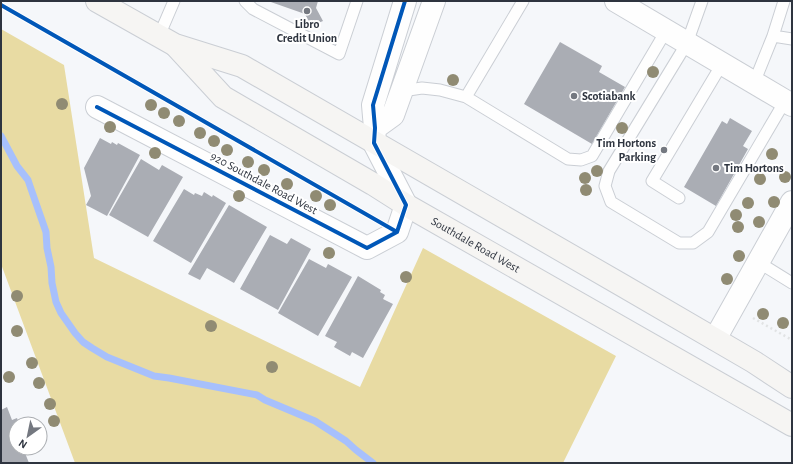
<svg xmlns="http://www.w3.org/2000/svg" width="793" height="464" viewBox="0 0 793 464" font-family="'Alegreya Sans',sans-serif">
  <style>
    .forest { fill: #e8dba3 }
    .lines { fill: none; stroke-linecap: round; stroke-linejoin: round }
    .stream { stroke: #a7c0fc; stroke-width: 7 }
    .building { fill: #aaadb4 }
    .lane-casing { stroke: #caced4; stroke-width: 13 }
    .street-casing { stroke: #caced4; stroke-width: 24 }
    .secondary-casing { stroke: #caced4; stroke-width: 24 }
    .path { stroke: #e1e3e4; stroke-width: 2.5; stroke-dasharray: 2 3; stroke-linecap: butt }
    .lane { stroke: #fefefe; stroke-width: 11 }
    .street { stroke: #fefefe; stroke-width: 22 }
    .secondary { stroke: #f6f5f3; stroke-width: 22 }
    .cycleway-casing { stroke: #fff; stroke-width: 6 }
    .cycleway { stroke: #0057b8; stroke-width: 4 }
    .tree { fill: #908b73 }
    .poi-dot { fill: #747880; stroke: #fff; stroke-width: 1.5 }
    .labels { text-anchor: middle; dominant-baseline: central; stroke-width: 4; stroke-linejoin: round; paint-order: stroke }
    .poi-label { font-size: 12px; font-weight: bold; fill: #2e343f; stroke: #fff; text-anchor: start }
    .street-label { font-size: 12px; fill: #2e343f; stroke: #fff }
  </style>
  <rect width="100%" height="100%" fill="#f5f7fa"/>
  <path class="forest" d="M 1,29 L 64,65 L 94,258 L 360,387 L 423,248 L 616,356 L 563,463 L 75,463 L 1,264 Z"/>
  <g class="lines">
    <path class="stream" d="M 1,136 L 17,166 L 28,180 L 30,186 L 46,232 L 47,248 L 51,267 L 52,283 L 56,302 L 61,313 L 75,333 L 83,342 L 92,348 L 107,357 L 154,376 L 169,378 L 257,395 L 265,400 L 315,421 L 346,441 L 356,450 L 373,463"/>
  </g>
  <path class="building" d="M 268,1 L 318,1 L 316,8 L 323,21 L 311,26 L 305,14 Z
    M 560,42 L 602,66 L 599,72 L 625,87 L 592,144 L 524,104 Z
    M 730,118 L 752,131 L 743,146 L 748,149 L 716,206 L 684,187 L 722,121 L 727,124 Z
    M 100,138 L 111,144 L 112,142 L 117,145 L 118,143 L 140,155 L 107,216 L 86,205 L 91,196 L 84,168 Z
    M 141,159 L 159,170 L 162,165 L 183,177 L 148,237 L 109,215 Z
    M 184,189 L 194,195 L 195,193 L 202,196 L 204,192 L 212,197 L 213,195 L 226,203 L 191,263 L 153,241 Z
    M 229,205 L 267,227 L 234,283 L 207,268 L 200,280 L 188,274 Z
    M 270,235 L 287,244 L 291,238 L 311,249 L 278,310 L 240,289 Z
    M 309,259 L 326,268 L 328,264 L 352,277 L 318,336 L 278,313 Z
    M 358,276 L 381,290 L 380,292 L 385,295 L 383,299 L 393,304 L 363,358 L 352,352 L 350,356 L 334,347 L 337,342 L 325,336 Z
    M 7,407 L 12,420 L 17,418 L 19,424 L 16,424 L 16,448 L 23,448 L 29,463 L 1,463 L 1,410 Z"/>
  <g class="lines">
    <g class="lane-casing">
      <path id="lane" d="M 245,1 L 253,9 L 339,54 L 357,1
        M 702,1 L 687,43 L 609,171 L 605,186 L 611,202 L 679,243 L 693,243 L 708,232 L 785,101
        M 159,36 L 174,1
        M 773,36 L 784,1
        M 754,83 L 773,36 L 792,39
        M 402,91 L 422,88 L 440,90 L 466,97 L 568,159 L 581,160 L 592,156 L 666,31
        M 466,97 L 523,1
        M 679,198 L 652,181 L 722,64
        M 758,262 L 792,283"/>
    </g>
    <g class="street-casing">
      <path id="street" d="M 616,1 L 792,105
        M 97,107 L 367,248 L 397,232 L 406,205 L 374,143 L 375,128 L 373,105 L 405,1
        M 375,128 L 393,115 L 434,1
        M 715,339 L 792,202"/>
    </g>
    <g class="secondary-casing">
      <g id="secondary">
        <path d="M 97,1 L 175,45 L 242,66 L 620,284 L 754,362 L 792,387"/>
        <path id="s1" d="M 176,46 L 223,97 L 373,184 L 406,205 L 792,425"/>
      </g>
    </g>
    <path class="path" d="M 753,318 L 792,340"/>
    <use href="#lane" class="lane"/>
    <use href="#street" class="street"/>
    <use href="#secondary" class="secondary"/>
    <g class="cycleway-casing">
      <path id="cycleway" d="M 1,5 L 397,232
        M 97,107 L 367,248 L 397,232 L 406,205 L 374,143 L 375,128 L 373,105 L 405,1"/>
    </g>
    <use href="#cycleway" class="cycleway"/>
  </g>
  <g class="tree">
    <circle cx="653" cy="72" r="6"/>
    <circle cx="453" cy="80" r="6"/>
    <circle cx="62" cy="104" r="6"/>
    <circle cx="151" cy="105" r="6"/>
    <circle cx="164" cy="113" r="6"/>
    <circle cx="179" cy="121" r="6"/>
    <circle cx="110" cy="127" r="6"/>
    <circle cx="622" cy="128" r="6"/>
    <circle cx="200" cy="133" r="6"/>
    <circle cx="214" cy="141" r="6"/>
    <circle cx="227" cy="150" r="6"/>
    <circle cx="155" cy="153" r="6"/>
    <circle cx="772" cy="154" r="6"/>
    <circle cx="248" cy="162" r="6"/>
    <circle cx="264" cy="170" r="6"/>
    <circle cx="597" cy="171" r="6"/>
    <circle cx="785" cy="177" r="6"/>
    <circle cx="585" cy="178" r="6"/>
    <circle cx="760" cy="179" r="6"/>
    <circle cx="287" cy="184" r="6"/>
    <circle cx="586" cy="190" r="6"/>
    <circle cx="239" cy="196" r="6"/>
    <circle cx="316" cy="196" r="6"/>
    <circle cx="774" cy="202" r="6"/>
    <circle cx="748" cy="203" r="6"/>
    <circle cx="330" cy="205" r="6"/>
    <circle cx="736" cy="215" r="6"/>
    <circle cx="759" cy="222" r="6"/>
    <circle cx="738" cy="227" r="6"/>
    <circle cx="329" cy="253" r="6"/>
    <circle cx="739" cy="256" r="6"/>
    <circle cx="406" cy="277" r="6"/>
    <circle cx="727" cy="279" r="6"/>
    <circle cx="17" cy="296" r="6"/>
    <circle cx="763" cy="314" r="6"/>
    <circle cx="783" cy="323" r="6"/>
    <circle cx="211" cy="326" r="6"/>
    <circle cx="17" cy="331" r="6"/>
    <circle cx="32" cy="363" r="6"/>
    <circle cx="272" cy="367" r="6"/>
    <circle cx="9" cy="377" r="6"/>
    <circle cx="39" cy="383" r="6"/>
    <circle cx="50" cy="404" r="6"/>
    <circle cx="54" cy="421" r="6"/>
  </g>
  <g class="poi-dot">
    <circle cx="307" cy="11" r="4"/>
    <circle cx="574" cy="96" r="4"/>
    <circle cx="664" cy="150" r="4"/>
    <circle cx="716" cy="168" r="4"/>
  </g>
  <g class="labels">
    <g class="poi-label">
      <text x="307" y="24" text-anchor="middle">Libro<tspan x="307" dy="14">Credit Union</tspan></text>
      <text x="582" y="96">Scotiabank</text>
      <text x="656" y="143" text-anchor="end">Tim Hortons<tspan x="656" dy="14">Parking</tspan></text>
      <text x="724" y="168">Tim Hortons</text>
    </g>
    <g class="street-label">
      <text transform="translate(264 183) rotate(28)">920 Southdale Road West</text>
      <text stroke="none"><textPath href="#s1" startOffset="362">Southdale Road West</textPath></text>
    </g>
  </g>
  <rect width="793" height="464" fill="none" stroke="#2e343f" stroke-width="4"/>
  <g transform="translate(28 436) rotate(213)"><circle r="19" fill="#ffffff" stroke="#abaeb2"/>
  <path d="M0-3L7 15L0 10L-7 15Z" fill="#747880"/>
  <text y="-6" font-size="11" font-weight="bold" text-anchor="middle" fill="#2e343f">N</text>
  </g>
</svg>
